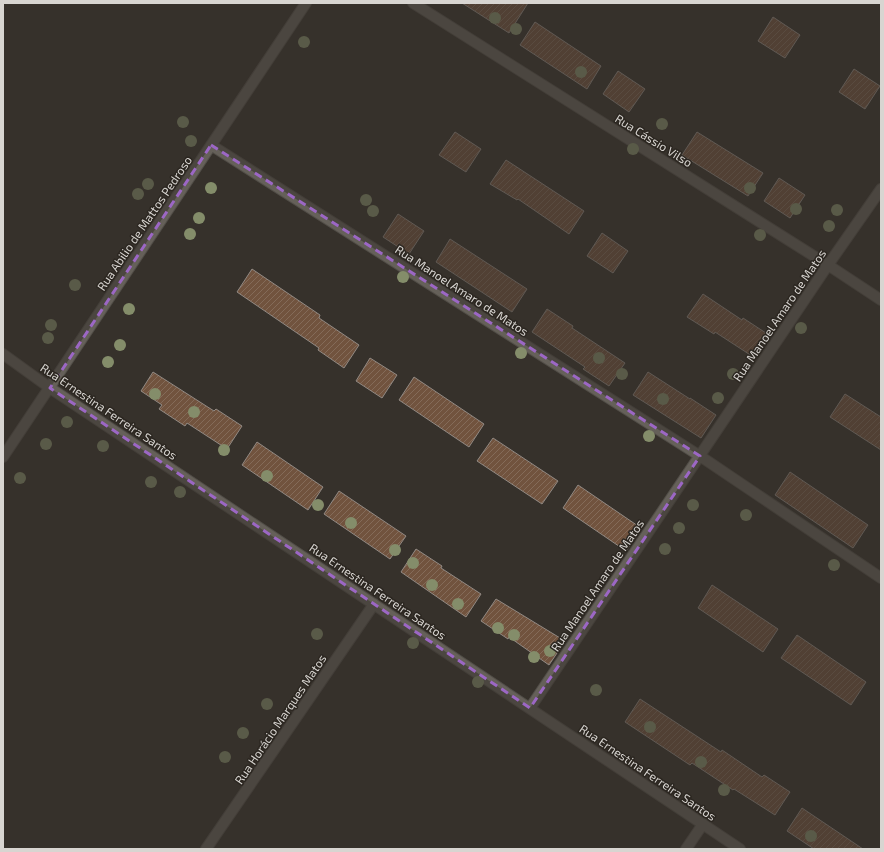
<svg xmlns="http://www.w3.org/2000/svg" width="884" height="852" viewBox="0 0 884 852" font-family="'Exo 2',sans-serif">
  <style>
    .building { fill: url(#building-hatch); stroke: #918983 }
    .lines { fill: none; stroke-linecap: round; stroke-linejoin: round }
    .minor-casing { stroke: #524e48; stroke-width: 12 }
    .minor { stroke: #656059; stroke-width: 10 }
    .tree { fill: #848d6a }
    .marked { fill: none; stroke: #9c67c5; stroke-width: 3; stroke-dasharray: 8 5; stroke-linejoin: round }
    .labels { text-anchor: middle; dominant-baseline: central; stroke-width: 3; stroke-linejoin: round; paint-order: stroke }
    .street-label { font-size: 12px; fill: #d8d5d1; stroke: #2c2721 }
  </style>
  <defs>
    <pattern id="building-hatch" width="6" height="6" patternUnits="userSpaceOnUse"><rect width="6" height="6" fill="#71533e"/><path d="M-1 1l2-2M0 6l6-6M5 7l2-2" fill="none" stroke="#846b59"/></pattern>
  </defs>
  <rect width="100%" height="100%" fill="#36312b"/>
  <path class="building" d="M 462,3 L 528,3 L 509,33 Z
    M 773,17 L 800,35 L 785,58 L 758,41 Z
    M 535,22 L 601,66 L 587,89 L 520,45 Z
    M 854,69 L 880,86 L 865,109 L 839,92 Z
    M 618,71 L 645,89 L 629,112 L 603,94 Z
    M 455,132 L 481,149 L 466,172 L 439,155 Z
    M 697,132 L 763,173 L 748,196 L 682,155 Z
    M 506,160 L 584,211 L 569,234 L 518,199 L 517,200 L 490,184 Z
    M 779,178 L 805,195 L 790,218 L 764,201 Z
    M 398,214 L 424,231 L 409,254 L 383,237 Z
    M 602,233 L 628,251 L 613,273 L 587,256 Z
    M 450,239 L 527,289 L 512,312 L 436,262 Z
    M 252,269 L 320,315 L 319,318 L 359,345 L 344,368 L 318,350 L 319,348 L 237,292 Z
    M 703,294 L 742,320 L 743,318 L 769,335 L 755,358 L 715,332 L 714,334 L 687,317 Z
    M 547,309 L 573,326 L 572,328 L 625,363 L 609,386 L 583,369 L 585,367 L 532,332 Z
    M 370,358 L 397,375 L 382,398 L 356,381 Z
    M 153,372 L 214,411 L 216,409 L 242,426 L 227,449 L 187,423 L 185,426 L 159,409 L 162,405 L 141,391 Z
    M 648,372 L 690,399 L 690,398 L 716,415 L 701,438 L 633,395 Z
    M 414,377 L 484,424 L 469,447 L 399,400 Z
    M 845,394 L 881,417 L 881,450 L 830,417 Z
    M 493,438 L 558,481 L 542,504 L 477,461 Z
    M 257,442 L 323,487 L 308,510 L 242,465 Z
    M 790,472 L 868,525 L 853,548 L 775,495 Z
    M 578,485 L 641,528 L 626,551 L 563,508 Z
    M 339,491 L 406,536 L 390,559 L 324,514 Z
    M 416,549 L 442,566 L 441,568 L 481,594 L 466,617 L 401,572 Z
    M 712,585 L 778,629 L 763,652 L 698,608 Z
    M 496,599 L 565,641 L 549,665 L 509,637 L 508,639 L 481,621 Z
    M 797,635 L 866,682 L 851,705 L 781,658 Z
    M 640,699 L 721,752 L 722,750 L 762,777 L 764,775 L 790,792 L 775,815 L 734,789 L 733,790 L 692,763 L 690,765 L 625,722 Z
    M 802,808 L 863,849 L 814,849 L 787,831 Z"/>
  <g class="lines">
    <g class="minor-casing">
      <path id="minor" d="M 413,3 L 828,265 L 881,300
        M 211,145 L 700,456 L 881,578
        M 3,354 L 50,388 L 740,849
        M 3,457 L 306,3
        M 530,708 L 828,265 L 881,189
        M 206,849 L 374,604
        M 686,849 L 703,824"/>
    </g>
    <use href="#minor" class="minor"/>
  </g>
  <g class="tree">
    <circle cx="495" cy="18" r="6"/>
    <circle cx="516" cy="29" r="6"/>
    <circle cx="304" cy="42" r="6"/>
    <circle cx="581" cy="72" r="6"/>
    <circle cx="183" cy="122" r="6"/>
    <circle cx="662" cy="124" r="6"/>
    <circle cx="191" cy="141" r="6"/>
    <circle cx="633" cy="149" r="6"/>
    <circle cx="148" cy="184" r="6"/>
    <circle cx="211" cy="188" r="6"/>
    <circle cx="750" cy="188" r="6"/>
    <circle cx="138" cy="194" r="6"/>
    <circle cx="366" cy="200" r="6"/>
    <circle cx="796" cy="209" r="6"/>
    <circle cx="837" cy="210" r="6"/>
    <circle cx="373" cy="211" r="6"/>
    <circle cx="199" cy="218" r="6"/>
    <circle cx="829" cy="226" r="6"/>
    <circle cx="190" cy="234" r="6"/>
    <circle cx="760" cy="235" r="6"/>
    <circle cx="403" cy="277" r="6"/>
    <circle cx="75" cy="285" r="6"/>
    <circle cx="129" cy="309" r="6"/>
    <circle cx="51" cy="325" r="6"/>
    <circle cx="801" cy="328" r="6"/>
    <circle cx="48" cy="338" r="6"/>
    <circle cx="120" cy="345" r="6"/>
    <circle cx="521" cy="353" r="6"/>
    <circle cx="599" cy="358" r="6"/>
    <circle cx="108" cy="362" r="6"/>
    <circle cx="622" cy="374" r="6"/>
    <circle cx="733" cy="374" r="6"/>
    <circle cx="155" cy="394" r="6"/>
    <circle cx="718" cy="398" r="6"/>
    <circle cx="663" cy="399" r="6"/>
    <circle cx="194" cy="412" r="6"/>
    <circle cx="67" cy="422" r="6"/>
    <circle cx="649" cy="436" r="6"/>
    <circle cx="46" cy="444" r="6"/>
    <circle cx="103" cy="446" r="6"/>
    <circle cx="224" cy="450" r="6"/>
    <circle cx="267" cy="476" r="6"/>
    <circle cx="20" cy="478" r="6"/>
    <circle cx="151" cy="482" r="6"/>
    <circle cx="180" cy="492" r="6"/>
    <circle cx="318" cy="505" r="6"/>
    <circle cx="693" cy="505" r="6"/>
    <circle cx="746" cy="515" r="6"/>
    <circle cx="351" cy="523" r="6"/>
    <circle cx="679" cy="528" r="6"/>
    <circle cx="665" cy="549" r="6"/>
    <circle cx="395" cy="550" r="6"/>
    <circle cx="413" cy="563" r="6"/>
    <circle cx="834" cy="565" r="6"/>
    <circle cx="432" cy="585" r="6"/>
    <circle cx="458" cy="604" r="6"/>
    <circle cx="498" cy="628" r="6"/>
    <circle cx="317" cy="634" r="6"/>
    <circle cx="514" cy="635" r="6"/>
    <circle cx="413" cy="643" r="6"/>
    <circle cx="550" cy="651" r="6"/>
    <circle cx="534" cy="657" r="6"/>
    <circle cx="478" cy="682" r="6"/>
    <circle cx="596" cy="690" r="6"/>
    <circle cx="267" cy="704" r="6"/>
    <circle cx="650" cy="727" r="6"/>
    <circle cx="243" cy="733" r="6"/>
    <circle cx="225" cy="757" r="6"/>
    <circle cx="701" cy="762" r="6"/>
    <circle cx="724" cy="790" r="6"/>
    <circle cx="811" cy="836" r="6"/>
  </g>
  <path d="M0 0H884V852H0ZM 211,145 L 700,456 L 530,708 L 50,388 Z" fill="#36312b" fill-opacity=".55" fill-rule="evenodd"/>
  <path class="marked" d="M 211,145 L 700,456 L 530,708 L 50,388 Z"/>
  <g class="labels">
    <g class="street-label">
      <text transform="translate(654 140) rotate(32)">Rua Cássio Vilso</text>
      <text transform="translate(144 223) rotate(-56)">Rua Abilio de Mattos Pedroso</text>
      <text transform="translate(462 290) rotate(33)">Rua Manoel Amaro de Matos</text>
      <text transform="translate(779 315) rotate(-56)">Rua Manoel Amaro de Matos</text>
      <text transform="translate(109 411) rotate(34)">Rua Ernestina Ferreira Santos</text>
      <text transform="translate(597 585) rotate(-56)">Rua Manoel Amaro de Matos</text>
      <text transform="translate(378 591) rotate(34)">Rua Ernestina Ferreira Santos</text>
      <text transform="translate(280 719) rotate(-56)">Rua Horácio Marques Matos</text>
      <text transform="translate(648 772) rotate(34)">Rua Ernestina Ferreira Santos</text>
    </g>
  </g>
  <rect width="884" height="852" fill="none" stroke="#d8d5d1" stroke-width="8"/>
</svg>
